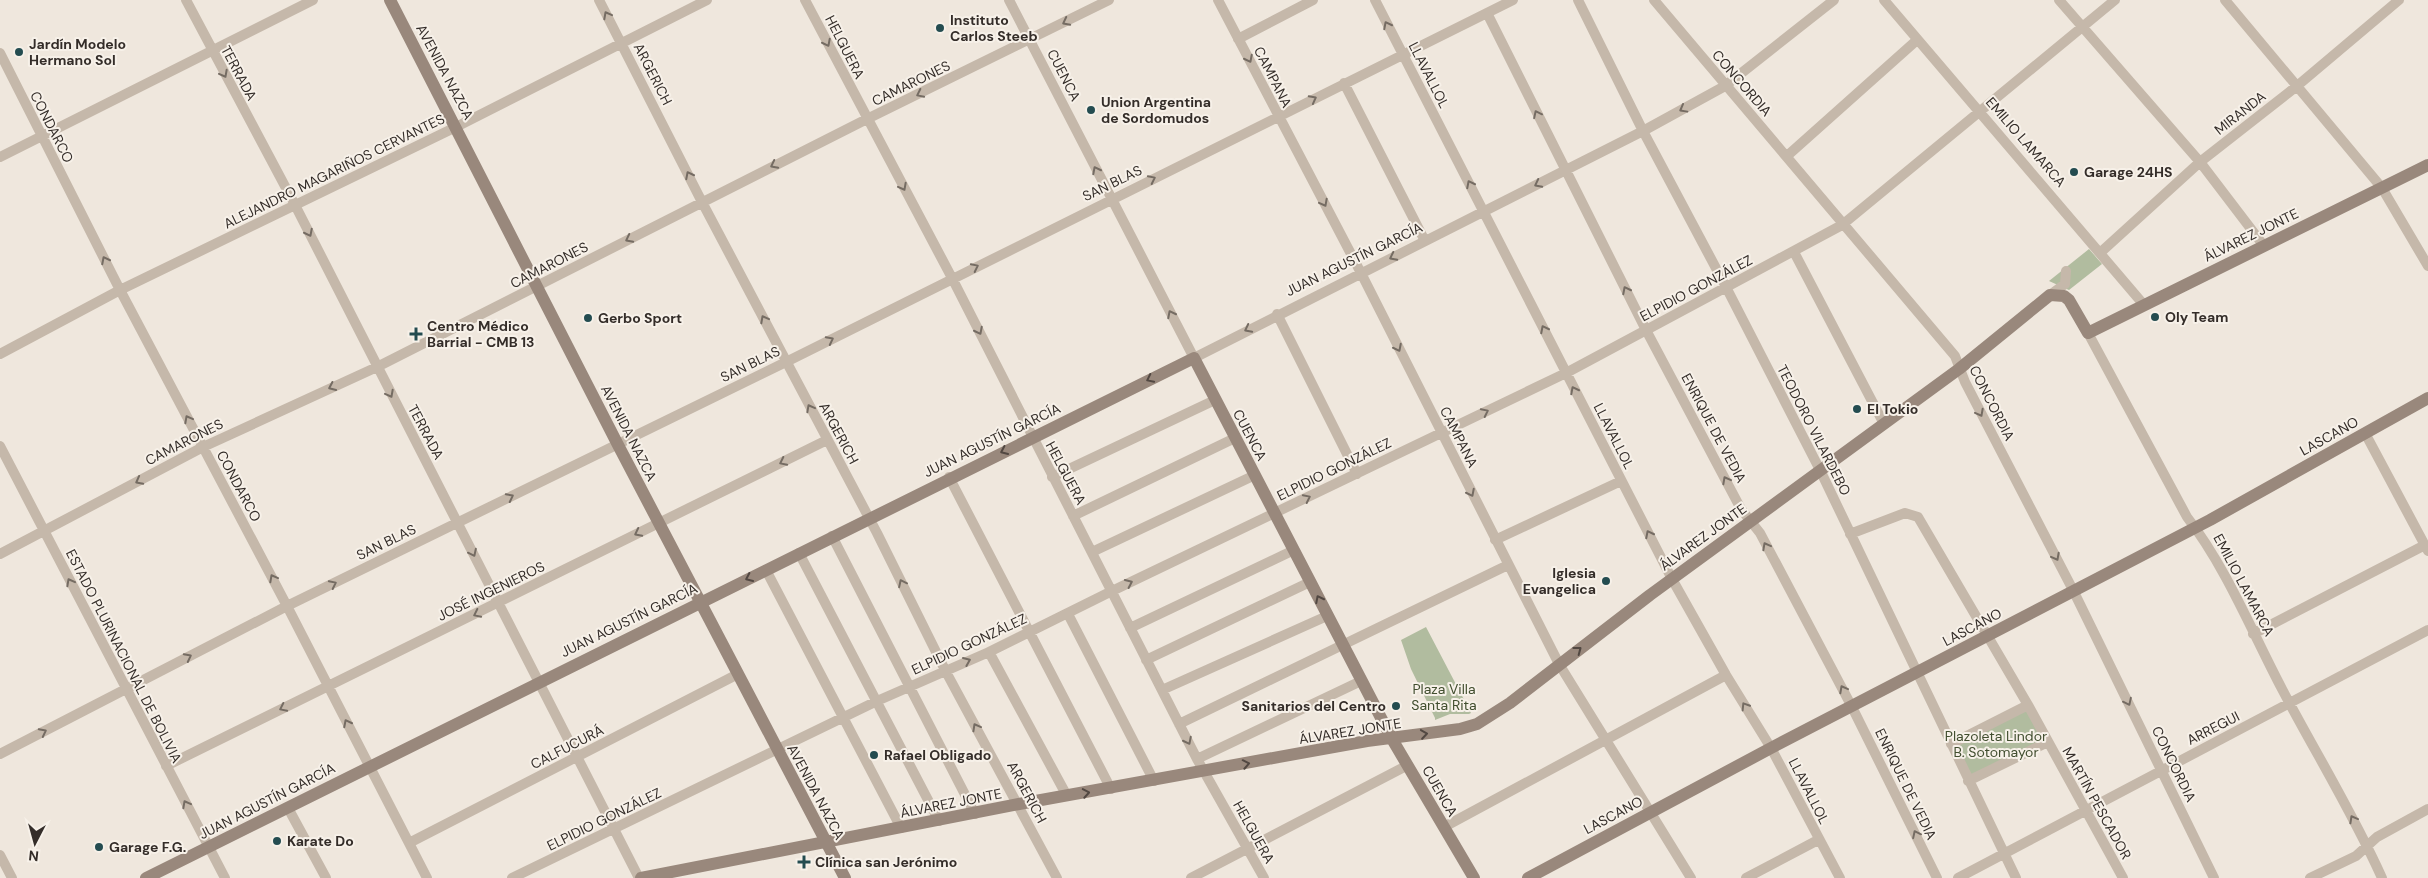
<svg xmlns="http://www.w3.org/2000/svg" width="2428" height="878" viewBox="0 0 2428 878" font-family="'DM Sans',sans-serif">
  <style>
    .green { fill: #b1bc9f }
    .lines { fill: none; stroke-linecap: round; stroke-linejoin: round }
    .street { stroke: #c5b8aa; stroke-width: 10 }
    .secondary { stroke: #99887c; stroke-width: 12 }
    .oneway { stroke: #756c63 }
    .oneway2 { stroke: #524842 }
    .poi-dot { fill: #244c50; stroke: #f7f1e9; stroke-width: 2 }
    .labels { text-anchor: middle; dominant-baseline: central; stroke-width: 4; stroke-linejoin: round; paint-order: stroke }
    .poi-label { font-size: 14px; font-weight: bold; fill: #342d29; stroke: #f7f1e9; text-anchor: start }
    .street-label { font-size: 14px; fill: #342d29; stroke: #f7f1e9 }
    .park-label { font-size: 14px; fill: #424f30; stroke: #f7f1e9 }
  </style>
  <rect width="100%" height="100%" fill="#efe7dd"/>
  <path class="green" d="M 2089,249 L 2102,264 L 2069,290 L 2049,281 Z
    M 1426,627 L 1471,713 L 1469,714 L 1450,714 L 1435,720 L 1435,718 L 1411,669 L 1401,640 Z
    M 2028,705 L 2048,742 L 1968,781 L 1951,744 Z"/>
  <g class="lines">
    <path class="street" d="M 186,0 L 295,205 L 639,878
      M 599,0 L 702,202 L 877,533 L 945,670 L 1057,878
      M 805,0 L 952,278 L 1197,759 L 1264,878
      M 1009,0 L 1194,358 L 1643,131 L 1725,86 L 1834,0
      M 1218,0 L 1361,273 L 1559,664 L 1691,878
      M 1375,0 L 1672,579 L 1726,675 L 1771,748 L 1840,878
      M 1578,0 L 1643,131 L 1726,287 L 1820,470 L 2016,878
      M 1654,0 L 1955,356 L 1965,382 L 2073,590 L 2214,878
      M 1884,0 L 2144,305
      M 2059,0 L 2200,162 L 2264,246
      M 2225,0 L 2382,188 L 2428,266
      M 1487,13 L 1646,330 L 1741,509 L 1760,533 L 1852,707 L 1937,878
      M 1238,39 L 1313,0
      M 0,53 L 120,290 L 287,606 L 427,878
      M 1344,83 L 1425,241
      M 1787,156 L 1917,40
      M 0,157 L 313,0
      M 1794,252 L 1884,424
      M 2101,252 L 2200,162 L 2297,86 L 2399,0
      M 2050,295 L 2065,284 L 2066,271
      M 1277,314 L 1357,474
      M 2088,333 L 2187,517 C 2226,567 2252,632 2282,689 C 2315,752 2353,813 2382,878
      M 0,354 L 120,290 L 456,127 L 707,0
      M 2365,433 L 2428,551
      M 0,446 L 225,878
      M 949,477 L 1111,789
      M 1052,477 L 1215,400
      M 1073,516 L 1235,438
      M 1850,534 L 1905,513 L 1918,517 L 2028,705 L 2123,878
      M 832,536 L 975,814
      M 1495,540 L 1621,481
      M 1092,552 L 1255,475
      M 799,553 L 939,821
      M 0,554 L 203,447 L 377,367 L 867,119 L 1109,0
      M 766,570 L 901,828
      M 1068,614 L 1154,781
      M 1130,628 L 1294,550
      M 2253,634 L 2425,545
      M 989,652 L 1067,796
      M 1146,660 L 1310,582
      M 1162,690 L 1327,616
      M 1179,724 L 1508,565
      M 1951,744 L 2028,705
      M 0,754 L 287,606 L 786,362 L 1513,0
      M 1197,759 L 1361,681
      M 166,766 L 827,440
      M 1968,781 L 2048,742
      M 288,808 L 326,878
      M 1444,827 L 1726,675
      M 409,843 L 738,674
      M 0,855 L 12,878
      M 512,878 L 877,701 L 989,652 L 1112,591 L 1566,373 L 1842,225 L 2115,0
      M 1191,878 L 1408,765
      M 1746,878 L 1818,840
      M 1958,878 L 2428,630
      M 2310,878 L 2356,856 L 2377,837 L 2428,809"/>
    <path class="secondary" d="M 390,0 L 617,443 L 845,878
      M 146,878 L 1194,358 L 1392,739 L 1474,878
      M 641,878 L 1019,804 L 1367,741 L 1460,729 L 1477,724 L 1510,703 L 1650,595 L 1959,369 L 2050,295 L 2064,296 L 2069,300 L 2088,333 L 2428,165
      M 1528,878 L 1771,748 L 2210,520 L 2428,398"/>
  </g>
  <defs><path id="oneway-chevron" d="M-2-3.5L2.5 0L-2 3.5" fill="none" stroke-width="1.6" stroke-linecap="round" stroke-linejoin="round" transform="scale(1.25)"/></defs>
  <g class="oneway">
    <use href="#oneway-chevron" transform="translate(607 15) rotate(-118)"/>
    <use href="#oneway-chevron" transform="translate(1066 22) rotate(153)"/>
    <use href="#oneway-chevron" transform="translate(1387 25) rotate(-117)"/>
    <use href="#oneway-chevron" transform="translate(827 43) rotate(63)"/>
    <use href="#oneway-chevron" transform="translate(1249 59) rotate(63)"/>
    <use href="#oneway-chevron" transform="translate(224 74) rotate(62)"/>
    <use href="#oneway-chevron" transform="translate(920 94) rotate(154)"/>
    <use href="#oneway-chevron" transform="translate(1313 99) rotate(-28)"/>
    <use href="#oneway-chevron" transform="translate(1683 109) rotate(151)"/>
    <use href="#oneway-chevron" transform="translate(1537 114) rotate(-116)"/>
    <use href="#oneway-chevron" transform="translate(774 165) rotate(153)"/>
    <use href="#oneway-chevron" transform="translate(1096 170) rotate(-117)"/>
    <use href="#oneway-chevron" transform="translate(689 175) rotate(-117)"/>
    <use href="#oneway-chevron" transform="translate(1152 179) rotate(-26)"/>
    <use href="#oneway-chevron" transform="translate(1470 184) rotate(-117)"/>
    <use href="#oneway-chevron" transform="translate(1538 184) rotate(153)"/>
    <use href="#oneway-chevron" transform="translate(903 187) rotate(62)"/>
    <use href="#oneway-chevron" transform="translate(1324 203) rotate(62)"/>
    <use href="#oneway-chevron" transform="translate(309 233) rotate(63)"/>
    <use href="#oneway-chevron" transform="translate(629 239) rotate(153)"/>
    <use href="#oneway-chevron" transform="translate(1393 257) rotate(153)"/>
    <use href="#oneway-chevron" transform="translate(105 260) rotate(-117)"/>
    <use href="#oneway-chevron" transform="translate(975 267) rotate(-26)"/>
    <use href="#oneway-chevron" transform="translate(1626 290) rotate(-117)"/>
    <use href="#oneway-chevron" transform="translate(1171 314) rotate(-117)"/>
    <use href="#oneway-chevron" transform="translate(764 319) rotate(-118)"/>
    <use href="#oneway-chevron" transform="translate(1248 329) rotate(153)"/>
    <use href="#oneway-chevron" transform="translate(1544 329) rotate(-117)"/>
    <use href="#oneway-chevron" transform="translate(979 331) rotate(63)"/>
    <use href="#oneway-chevron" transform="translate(830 340) rotate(-27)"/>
    <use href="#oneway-chevron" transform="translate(1398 348) rotate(63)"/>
    <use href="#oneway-chevron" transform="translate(332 387) rotate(155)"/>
    <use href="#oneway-chevron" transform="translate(1574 390) rotate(-117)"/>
    <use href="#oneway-chevron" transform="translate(390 394) rotate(62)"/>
    <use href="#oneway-chevron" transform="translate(810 408) rotate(-118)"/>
    <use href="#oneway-chevron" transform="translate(1485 412) rotate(-26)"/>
    <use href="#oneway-chevron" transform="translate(1980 413) rotate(62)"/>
    <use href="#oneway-chevron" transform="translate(188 419) rotate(-118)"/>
    <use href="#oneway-chevron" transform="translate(783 462) rotate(154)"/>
    <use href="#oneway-chevron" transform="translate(1726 480) rotate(-118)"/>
    <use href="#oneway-chevron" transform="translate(139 481) rotate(152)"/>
    <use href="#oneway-chevron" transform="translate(1471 493) rotate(63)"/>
    <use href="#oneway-chevron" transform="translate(510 497) rotate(-27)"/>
    <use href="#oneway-chevron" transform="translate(1307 498) rotate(-26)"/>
    <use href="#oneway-chevron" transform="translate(638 533) rotate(153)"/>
    <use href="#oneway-chevron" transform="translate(1649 534) rotate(-117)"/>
    <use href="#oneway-chevron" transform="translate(1766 546) rotate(-118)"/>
    <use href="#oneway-chevron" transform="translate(473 553) rotate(64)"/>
    <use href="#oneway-chevron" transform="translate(2056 557) rotate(62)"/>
    <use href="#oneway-chevron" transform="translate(273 578) rotate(-118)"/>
    <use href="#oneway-chevron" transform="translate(70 582) rotate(-118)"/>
    <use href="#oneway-chevron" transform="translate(902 583) rotate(-116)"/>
    <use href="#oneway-chevron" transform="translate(1129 583) rotate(-25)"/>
    <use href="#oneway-chevron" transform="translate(333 584) rotate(-26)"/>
    <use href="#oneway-chevron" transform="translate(477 614) rotate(154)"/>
    <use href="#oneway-chevron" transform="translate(188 657) rotate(-27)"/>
    <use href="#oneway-chevron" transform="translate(967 661) rotate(-23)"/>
    <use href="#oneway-chevron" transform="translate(1843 689) rotate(-118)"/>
    <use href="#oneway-chevron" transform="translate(2128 702) rotate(64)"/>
    <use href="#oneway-chevron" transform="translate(1745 706) rotate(-122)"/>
    <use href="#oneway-chevron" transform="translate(283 708) rotate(154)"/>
    <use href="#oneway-chevron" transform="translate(347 723) rotate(-117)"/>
    <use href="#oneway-chevron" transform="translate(976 727) rotate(-119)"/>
    <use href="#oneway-chevron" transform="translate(43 732) rotate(-27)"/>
    <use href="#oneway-chevron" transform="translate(1188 741) rotate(63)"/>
    <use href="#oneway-chevron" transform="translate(186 804) rotate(-118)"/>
    <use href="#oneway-chevron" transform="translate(2353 819) rotate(-119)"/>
    <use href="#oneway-chevron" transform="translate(1916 834) rotate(-116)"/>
  </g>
  <g class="oneway2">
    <use href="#oneway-chevron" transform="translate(1150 379) rotate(154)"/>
    <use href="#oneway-chevron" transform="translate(1004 451) rotate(155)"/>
    <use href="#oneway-chevron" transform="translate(749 578) rotate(155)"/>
    <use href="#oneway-chevron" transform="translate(1319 599) rotate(-117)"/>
    <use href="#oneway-chevron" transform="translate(1578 650) rotate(-37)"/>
    <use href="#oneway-chevron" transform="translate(1424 734) rotate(-8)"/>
    <use href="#oneway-chevron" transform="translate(1246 764) rotate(-11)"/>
    <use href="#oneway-chevron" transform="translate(1086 793) rotate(-10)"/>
  </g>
  <g class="poi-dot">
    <circle cx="940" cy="28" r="5"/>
    <circle cx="19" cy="52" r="5"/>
    <circle cx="1091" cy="110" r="5"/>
    <circle cx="2074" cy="172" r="5"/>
    <circle cx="2155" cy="317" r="5"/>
    <circle cx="588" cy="318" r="5"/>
    <path d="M413.5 326.5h5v5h5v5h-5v5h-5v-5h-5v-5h5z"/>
    <circle cx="1857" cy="409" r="5"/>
    <circle cx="1606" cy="581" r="5"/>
    <circle cx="1396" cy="706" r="5"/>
    <circle cx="874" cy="755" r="5"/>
    <circle cx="277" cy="841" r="5"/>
    <circle cx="99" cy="847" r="5"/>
    <path d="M801.5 854.5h5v5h5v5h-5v5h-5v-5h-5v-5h5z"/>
  </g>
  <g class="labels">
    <g class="poi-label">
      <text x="950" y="20">Instituto<tspan x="950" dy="16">Carlos Steeb</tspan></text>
      <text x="29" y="44">Jardín Modelo<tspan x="29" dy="16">Hermano Sol</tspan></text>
      <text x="1101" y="102">Union Argentina<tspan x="1101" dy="16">de Sordomudos</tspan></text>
      <text x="2084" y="172">Garage 24HS</text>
      <text x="2165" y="317">Oly Team</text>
      <text x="598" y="318">Gerbo Sport</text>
      <text x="427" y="326">Centro Médico<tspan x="427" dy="16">Barrial - CMB 13</tspan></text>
      <text x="1867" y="409">El Tokio</text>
      <text x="1596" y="573" text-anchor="end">Iglesia<tspan x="1596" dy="16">Evangelica</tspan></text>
      <text x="1386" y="706" text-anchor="end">Sanitarios del Centro</text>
      <text x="884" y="755">Rafael Obligado</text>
      <text x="287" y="841">Karate Do</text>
      <text x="109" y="847">Garage F.G.</text>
      <text x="815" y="862">Clínica san Jerónimo</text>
    </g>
    <g class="street-label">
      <text transform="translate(845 47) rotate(63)">HELGUERA</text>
      <text transform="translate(445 72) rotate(62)">AVENIDA NAZCA</text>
      <text transform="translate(239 73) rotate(62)">TERRADA</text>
      <text transform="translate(653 74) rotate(63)">ARGERICH</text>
      <text transform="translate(1064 75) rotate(63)">CUENCA</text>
      <text transform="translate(1429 75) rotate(63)">LLAVALLOL</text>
      <text transform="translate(1273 77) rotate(63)">CAMPANA</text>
      <text transform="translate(911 83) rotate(-26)">CAMARONES</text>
      <text transform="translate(1742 83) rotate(49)">CONCORDIA</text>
      <text transform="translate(2240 113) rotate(-38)">MIRANDA</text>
      <text transform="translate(52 127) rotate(63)">CONDARCO</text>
      <text transform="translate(2026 142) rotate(49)">EMILIO LAMARCA</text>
      <text transform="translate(334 171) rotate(-26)">ALEJANDRO MAGARIÑOS CERVANTES</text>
      <text transform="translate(1112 183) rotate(-26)">SAN BLAS</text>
      <text transform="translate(2251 235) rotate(-26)">ÁLVAREZ JONTE</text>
      <text transform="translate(1354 259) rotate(-26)">JUAN AGUSTÍN GARCÍA</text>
      <text transform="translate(549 265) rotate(-27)">CAMARONES</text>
      <text transform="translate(1696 288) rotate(-28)">ELPIDIO GONZÁLEZ</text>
      <text transform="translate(750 364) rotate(-26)">SAN BLAS</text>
      <text transform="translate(1992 403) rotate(63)">CONCORDIA</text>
      <text transform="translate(1714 428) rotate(62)">ENRIQUE DE VEDIA</text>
      <text transform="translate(1814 430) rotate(63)">TEODORO VILARDEBO</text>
      <text transform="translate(426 432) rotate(62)">TERRADA</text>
      <text transform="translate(629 433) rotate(63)">AVENIDA NAZCA</text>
      <text transform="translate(839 433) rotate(62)">ARGERICH</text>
      <text transform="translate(1250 435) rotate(62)">CUENCA</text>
      <text transform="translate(1614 436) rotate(63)">LLAVALLOL</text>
      <text transform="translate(2329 436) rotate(-29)">LASCANO</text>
      <text transform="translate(1459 437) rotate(63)">CAMPANA</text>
      <text transform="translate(992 440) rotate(-26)">JUAN AGUSTÍN GARCÍA</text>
      <text transform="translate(184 442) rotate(-27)">CAMARONES</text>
      <text transform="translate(1334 469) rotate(-26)">ELPIDIO GONZÁLEZ</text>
      <text transform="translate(1066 473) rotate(62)">HELGUERA</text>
      <text transform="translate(239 486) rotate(62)">CONDARCO</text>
      <text transform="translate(1703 537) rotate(-36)">ÁLVAREZ JONTE</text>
      <text transform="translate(386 542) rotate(-26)">SAN BLAS</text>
      <text transform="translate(2244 585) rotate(62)">EMILIO LAMARCA</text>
      <text transform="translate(491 591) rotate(-26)">JOSÉ INGENIEROS</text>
      <text transform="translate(629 620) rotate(-26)">JUAN AGUSTÍN GARCÍA</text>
      <text transform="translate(1972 627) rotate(-28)">LASCANO</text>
      <text transform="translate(969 644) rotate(-25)">ELPIDIO GONZÁLEZ</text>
      <text transform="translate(124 656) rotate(63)">ESTADO PLURINACIONAL DE BOLIVIA</text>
      <text transform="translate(2213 728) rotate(-27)">ARREGUI</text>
      <text transform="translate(1350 731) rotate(-9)">ÁLVAREZ JONTE</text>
      <text transform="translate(567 747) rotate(-27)">CALFUCURÁ</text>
      <text transform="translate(2174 764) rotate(64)">CONCORDIA</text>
      <text transform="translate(1906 784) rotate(64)">ENRIQUE DE VEDIA</text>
      <text transform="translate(1440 791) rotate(60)">CUENCA</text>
      <text transform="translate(1809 791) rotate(63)">LLAVALLOL</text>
      <text transform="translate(816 792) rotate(62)">AVENIDA NAZCA</text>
      <text transform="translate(1027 792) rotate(62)">ARGERICH</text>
      <text transform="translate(267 801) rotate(-27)">JUAN AGUSTÍN GARCÍA</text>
      <text transform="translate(951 803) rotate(-11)">ÁLVAREZ JONTE</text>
      <text transform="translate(2097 803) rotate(61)">MARTÍN PESCADOR</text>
      <text transform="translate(1613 815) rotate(-28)">LASCANO</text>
      <text transform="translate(604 819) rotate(-26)">ELPIDIO GONZÁLEZ</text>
      <text transform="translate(1254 832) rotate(61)">HELGUERA</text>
    </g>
    <g class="park-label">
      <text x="1444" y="689">Plaza Villa<tspan x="1444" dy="16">Santa Rita</tspan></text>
      <text x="1996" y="736">Plazoleta Lindor<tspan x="1996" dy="16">B. Sotomayor</tspan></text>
    </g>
  </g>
  <g transform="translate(35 843) rotate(186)" stroke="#f7f1e9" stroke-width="4" paint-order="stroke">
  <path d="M0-4L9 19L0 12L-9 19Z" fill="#342d29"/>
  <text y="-8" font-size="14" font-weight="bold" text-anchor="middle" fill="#342d29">N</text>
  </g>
</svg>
